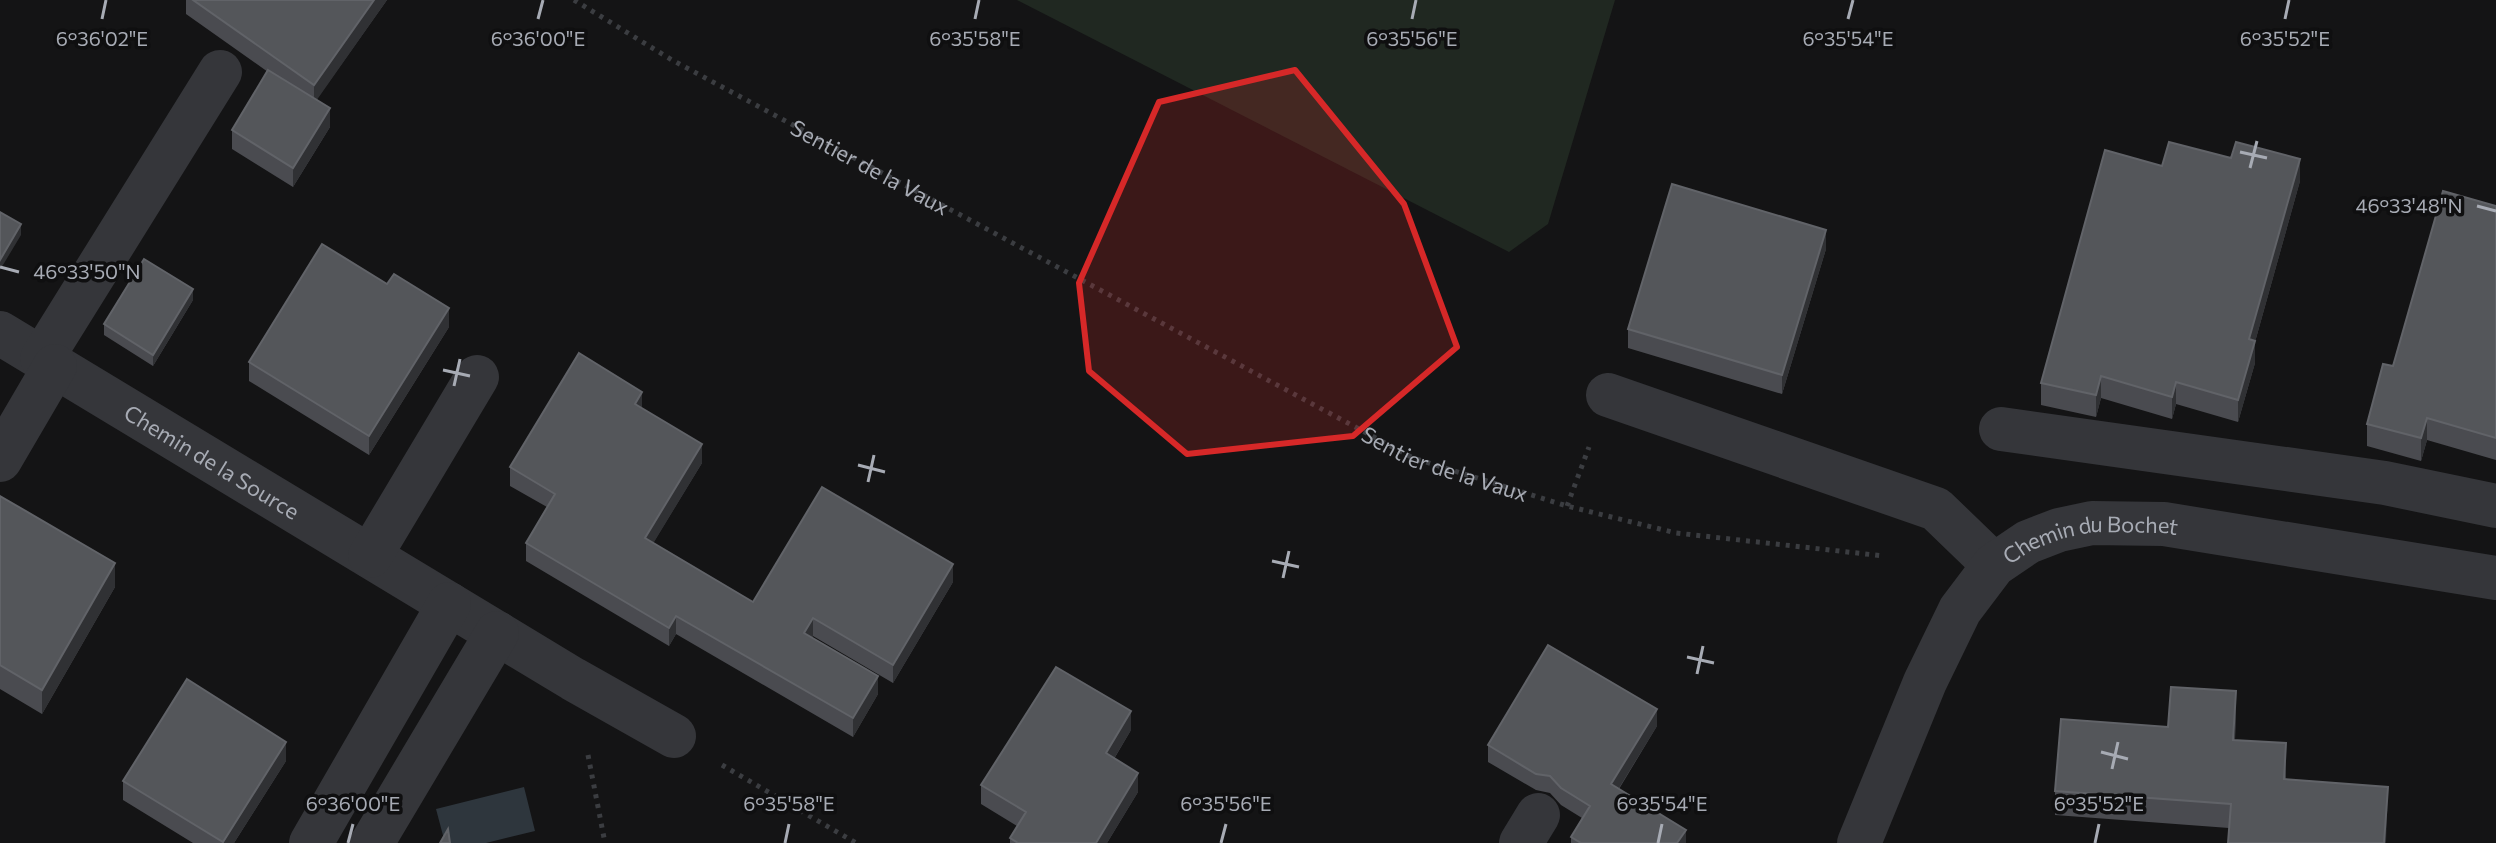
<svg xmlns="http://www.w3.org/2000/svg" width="2496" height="843" viewBox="0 0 2496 843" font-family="Commissioner,sans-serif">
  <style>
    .green { fill: #202821 }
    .water { fill: #2e363d }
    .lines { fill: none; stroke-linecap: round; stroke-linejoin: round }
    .path { stroke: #3b3d41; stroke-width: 5; stroke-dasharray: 4 6; stroke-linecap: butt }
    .minor { stroke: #35363a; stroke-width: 44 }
    .wall { fill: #4a4b50 }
    .shaded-wall { fill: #303134 }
    .building { fill: #54565a; stroke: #616368; stroke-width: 2 }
    .marked { fill: #d62828; fill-opacity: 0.2; stroke: #d62828; stroke-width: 6; stroke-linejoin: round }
    .ticks { fill: none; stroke: #a7abb4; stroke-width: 3 }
    .labels { text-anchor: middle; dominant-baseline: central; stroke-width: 7; stroke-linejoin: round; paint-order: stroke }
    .street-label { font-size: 22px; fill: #a7abb4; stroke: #0f0f10 }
    .ticks-label { font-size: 20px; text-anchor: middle; fill: #a7abb4; stroke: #0f0f10; stroke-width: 7; stroke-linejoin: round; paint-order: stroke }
  </style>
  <rect width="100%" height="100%" fill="#141415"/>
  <path class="green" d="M 1017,0 L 1615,0 L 1548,224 L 1509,252 Z"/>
  <path class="water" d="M 524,787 L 535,831 L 486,843 L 445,843 L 436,809 Z"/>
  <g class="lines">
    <g class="path">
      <path id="s1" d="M 574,0 L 672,60 L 1413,458 L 1567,506 L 1676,533 L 1884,556"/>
      <path d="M 1567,506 L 1589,447"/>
      <path d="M 588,755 L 605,843"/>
      <path d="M 722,765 L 856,843"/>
    </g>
    <g class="minor">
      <path id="s2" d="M 0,333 L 573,679 L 674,736"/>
      <path d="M 42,358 L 220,72"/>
      <path d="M 1608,395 L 1936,509 L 1994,565"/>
      <path d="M 2001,429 L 2385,483 L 2496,506"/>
      <path d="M 0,460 L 55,366"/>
      <path d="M 370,556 L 477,377"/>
      <path d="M 311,843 L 449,604"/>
      <path d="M 372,843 L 497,633"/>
      <path d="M 1521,843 L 1538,815"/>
      <path id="s3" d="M 1859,843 L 1925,682 L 1960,610 L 1994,565 L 2028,542 L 2059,530 L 2092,523 L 2164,524 L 2496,578"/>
    </g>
  </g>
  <path class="wall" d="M 186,0 L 387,0 L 316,100 L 330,127 L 293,187 L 232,149 L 232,130 L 268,72 L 186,14 Z
    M 2162,166 L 2300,181 L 2255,342 L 2255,363 L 2238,422 L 2176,404 L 2172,419 L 2101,398 L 2096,417 L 2041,405 L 2041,383 Z
    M 2496,206 L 2496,460 L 2427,440 L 2421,461 L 2367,446 L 2367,424 L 2393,366 Z
    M 1826,249 L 1782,394 L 1628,348 L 1628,329 Z
    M 193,300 L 153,366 L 104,335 L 104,324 Z
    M 449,327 L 369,455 L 249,381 L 249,362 Z
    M 642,408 L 702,463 L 653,543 L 753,602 L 953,582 L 893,683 L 813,636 L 812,637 L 878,694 L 853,737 L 676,634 L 669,646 L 526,561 L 526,543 L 547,507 L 510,486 L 510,467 Z
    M 0,496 L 115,587 L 42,714 L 0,689 Z
    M 2236,715 L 2235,740 L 2286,767 L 2286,779 L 2388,811 L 2229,828 L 2055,815 L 2055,791 Z
    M 1657,726 L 1619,789 L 1686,843 L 1571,843 L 1571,837 L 1582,818 L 1561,805 L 1550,793 L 1536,790 L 1488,762 L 1488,745 Z
    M 1131,730 L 1114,759 L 1138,792 L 1107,843 L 1010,843 L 1010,838 L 1017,826 L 981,804 L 981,785 Z
    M 286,761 L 234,843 L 193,843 L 123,800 L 123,781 Z"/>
  <path class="shaded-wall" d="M 374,0 L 387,0 L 314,104 L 314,85 Z
    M 330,108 L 330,127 L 293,187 L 293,168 Z
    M 2300,159 L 2300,181 L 2255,342 L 2255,363 L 2238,422 L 2238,400 L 2249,339 Z
    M 21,224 L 21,235 L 0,270 L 0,260 Z
    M 1826,230 L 1826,249 L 1782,394 L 1782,375 Z
    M 193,289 L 193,300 L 153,366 L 153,355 Z
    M 449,308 L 449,327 L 369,455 L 369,436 Z
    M 2101,376 L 2101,398 L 2096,417 L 2096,395 Z
    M 2176,382 L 2176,404 L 2172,419 L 2172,397 Z
    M 642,392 L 642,410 L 635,404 Z
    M 2427,418 L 2427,440 L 2421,461 L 2421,438 Z
    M 702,444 L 702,463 L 645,557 L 645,538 Z
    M 115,563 L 115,587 L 42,714 L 42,690 Z
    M 953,564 L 953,582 L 893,683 L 893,665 Z
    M 676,616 L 676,634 L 669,646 L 669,628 Z
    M 813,618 L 813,636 L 804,651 L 804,633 Z
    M 878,676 L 878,694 L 853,737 L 853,718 Z
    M 2236,691 L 2236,715 L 2233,764 L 2233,740 Z
    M 1657,709 L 1657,726 L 1611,801 L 1611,784 Z
    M 1131,711 L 1131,730 L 1106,772 L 1106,753 Z
    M 286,742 L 286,761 L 234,843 L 223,843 Z
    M 2286,743 L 2286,767 L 2284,803 L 2284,779 Z
    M 1138,773 L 1138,792 L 1107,843 L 1096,843 Z
    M 2388,787 L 2386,843 L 2384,843 Z
    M 1686,830 L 1686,843 L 1677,843 Z"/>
  <path class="building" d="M 193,0 L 374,0 L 314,85 Z
    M 268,70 L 330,108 L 293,168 L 232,130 Z
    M 2169,142 L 2231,158 L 2236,142 L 2300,159 L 2249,339 L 2255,341 L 2238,400 L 2176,382 L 2172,397 L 2101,376 L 2096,395 L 2041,383 L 2105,150 L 2162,166 Z
    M 1672,184 L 1826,230 L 1782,375 L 1628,329 Z
    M 2443,191 L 2496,206 L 2496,438 L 2427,418 L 2421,438 L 2367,424 L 2383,364 L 2393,366 Z
    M 0,212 L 21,224 L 0,260 Z
    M 322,244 L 387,284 L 394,274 L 449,308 L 369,436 L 249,362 Z
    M 144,259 L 193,289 L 153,355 L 104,324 Z
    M 579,353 L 642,392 L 635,404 L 702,444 L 645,538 L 753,602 L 822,487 L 953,564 L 893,665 L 813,618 L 804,633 L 878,676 L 853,718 L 676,616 L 669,628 L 526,543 L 555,494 L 510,467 Z
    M 0,496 L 115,563 L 42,690 L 0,665 Z
    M 1548,645 L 1657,709 L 1611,784 L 1686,830 L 1677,843 L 1581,843 L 1571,837 L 1590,806 L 1561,788 L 1550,776 L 1536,774 L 1488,745 Z
    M 1056,667 L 1131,711 L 1106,753 L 1138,773 L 1096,843 L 1018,843 L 1010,838 L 1026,812 L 981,785 Z
    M 187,679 L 286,742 L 223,842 L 123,781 Z
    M 2171,687 L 2236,691 L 2233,740 L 2286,743 L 2284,779 L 2388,787 L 2384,843 L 2228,843 L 2231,804 L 2055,791 L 2061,719 L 2168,727 Z
    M 448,829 L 450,843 L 440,843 Z"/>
  <path class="marked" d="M 1295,70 L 1404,204 L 1457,347 L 1353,436 L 1187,454 L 1089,371 L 1079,283 L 1159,102 Z"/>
  <path class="ticks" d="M 102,19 L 106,0M 538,19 L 543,0M 975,19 L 979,0M 1412,19 L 1416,0M 1848,19 L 1853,0M 2285,19 L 2289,0M 2240,152 L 2267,158M 2250,168 L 2257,141M 2477,206 L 2496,211M 0,267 L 19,272M 443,370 L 470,376M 454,386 L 460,359M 858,465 L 885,472M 868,482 L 874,455M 1272,561 L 1299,567M 1283,578 L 1289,551M 1687,657 L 1714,663M 1697,674 L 1703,646M 2101,752 L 2128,759M 2112,769 L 2118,742M 348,843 L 353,824M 785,843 L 789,824M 1221,843 L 1226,824M 1658,843 L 1662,824M 2095,843 L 2099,824"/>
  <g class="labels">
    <g class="street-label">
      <text stroke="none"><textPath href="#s1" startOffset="340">Sentier de la Vaux</textPath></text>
      <text stroke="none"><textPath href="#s2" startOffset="248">Chemin de la Source</textPath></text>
      <text stroke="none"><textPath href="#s1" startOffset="988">Sentier de la Vaux</textPath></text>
      <text stroke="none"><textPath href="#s3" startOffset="414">Chemin du Bochet</textPath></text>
    </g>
  </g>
  <g class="ticks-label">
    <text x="102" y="46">6°36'02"E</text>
    <text x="538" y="46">6°36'00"E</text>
    <text x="975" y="46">6°35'58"E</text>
    <text x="1412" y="46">6°35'56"E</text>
    <text x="1848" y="46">6°35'54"E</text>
    <text x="2285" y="46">6°35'52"E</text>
    <text x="2409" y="213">46°33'48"N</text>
    <text x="87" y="279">46°33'50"N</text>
    <text x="353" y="811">6°36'00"E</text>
    <text x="789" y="811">6°35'58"E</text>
    <text x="1226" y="811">6°35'56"E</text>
    <text x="1662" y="811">6°35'54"E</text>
    <text x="2099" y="811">6°35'52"E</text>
  </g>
</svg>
